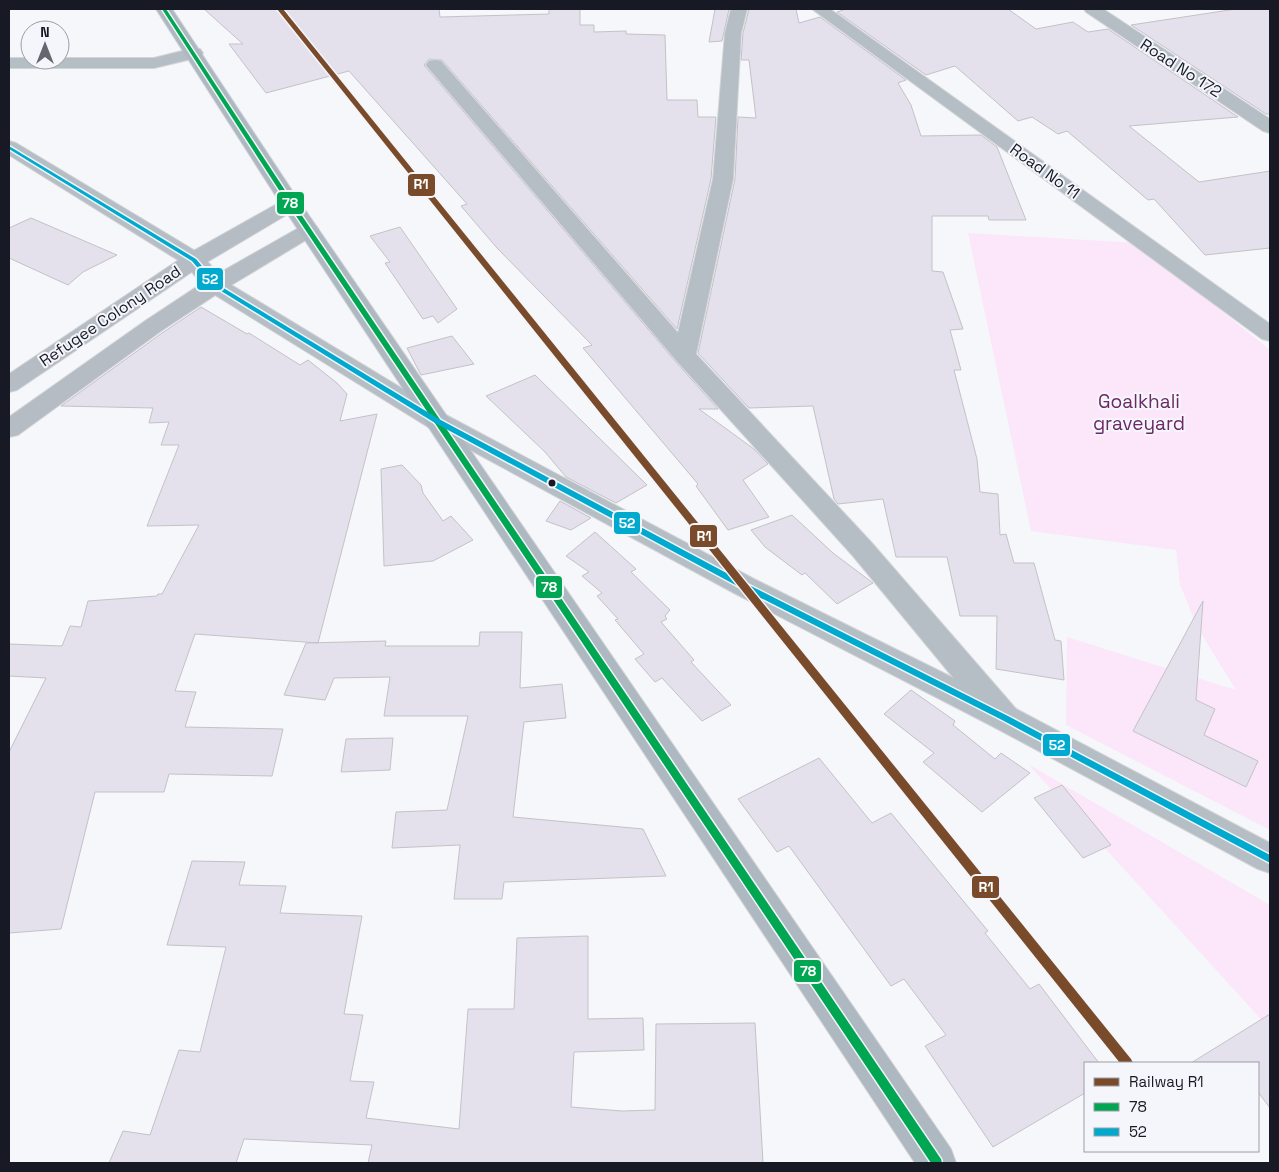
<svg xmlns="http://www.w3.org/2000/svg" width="1279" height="1172" viewBox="0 0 1279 1172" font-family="'Space Grotesk',sans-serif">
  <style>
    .green { fill: #fbe7f9 }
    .building { fill: #e4e0ec; stroke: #c3c2c8 }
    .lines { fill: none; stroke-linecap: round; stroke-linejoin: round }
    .minor-casing { stroke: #d3d4d7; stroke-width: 2 }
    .tertiary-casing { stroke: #d3d4d7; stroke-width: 2 }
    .secondary-casing { stroke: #d3d4d7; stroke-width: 2 }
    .trunk-casing { stroke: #d3d4d7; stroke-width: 2 }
    .minor { fill: #b5bec4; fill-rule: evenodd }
    .tertiary { fill: #b5bec4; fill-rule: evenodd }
    .secondary { fill: #b5bcc4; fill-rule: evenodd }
    .trunk { fill: #aeb8c0; fill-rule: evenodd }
    .bus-1-casing { stroke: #f4f6fc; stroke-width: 3 }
    .bus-2-casing { stroke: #f4f6fc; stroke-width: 3 }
    .bus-1 { fill: #00a651; fill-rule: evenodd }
    .bus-2 { fill: #00a9ce; fill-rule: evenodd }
    .rail-1-casing { stroke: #f4f6fc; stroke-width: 3 }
    .rail-1 { fill: #7a4b2a; fill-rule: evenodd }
    .bus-dot { fill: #171a24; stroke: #f4f6fc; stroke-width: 2 }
    .labels { text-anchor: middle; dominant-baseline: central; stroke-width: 4; stroke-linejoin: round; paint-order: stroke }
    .far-street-label { font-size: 16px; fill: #171a24; stroke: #f4f6fc }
    .park-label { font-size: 19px; fill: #6d2865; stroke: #f4f6fc }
    .line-badge { stroke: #f4f6fc; stroke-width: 2 }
    .badge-label { font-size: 14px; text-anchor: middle; font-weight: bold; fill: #fff }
  </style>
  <rect width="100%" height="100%" fill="#f6f7fa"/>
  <path class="green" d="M 968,233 L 1138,243 L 1270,350 L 1270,830 L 1066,725 L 1067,637 L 1236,690 L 1197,627 L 1180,584 L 1176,550 L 1031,531 Z
    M 1028,764 L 1270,905 L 1270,1029 Z"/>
  <path class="building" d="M 204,9 L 439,9 L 440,17 L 549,14 L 549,9 L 580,9 L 580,25 L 594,25 L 594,32 L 626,31 L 626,34 L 665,35 L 667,100 L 697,100 L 698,117 L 716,117 L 711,179 L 677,329 L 442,60 L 429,59 L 424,65 L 675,361 L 718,409 L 699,409 L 754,449 L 768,464 L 743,480 L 769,517 L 728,530 L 696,486 L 698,484 L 583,348 L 592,345 L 497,248 L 461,206 L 467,204 L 349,71 L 266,93 L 229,44 L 243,44 Z
    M 715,9 L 729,9 L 722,41 L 709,42 Z
    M 749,9 L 796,9 L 799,23 L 820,17 L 906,80 L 898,83 L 911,105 L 921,136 L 981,135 L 997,147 L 1026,220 L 989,220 L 988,216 L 932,216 L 932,271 L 943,272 L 963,329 L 950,330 L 961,370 L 954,370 L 977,459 L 980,492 L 998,494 L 1000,535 L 1006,534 L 1014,563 L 1034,563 L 1055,640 L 1061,641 L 1064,680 L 996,669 L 997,616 L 960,616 L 947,557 L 896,557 L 883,499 L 838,504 L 834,499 L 813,406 L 749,408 L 698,353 L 735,179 L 738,117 L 756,118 L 749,60 L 741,60 L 743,33 Z
    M 846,9 L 1008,9 L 1036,29 L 1073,22 L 1088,32 L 1108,29 L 1238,117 L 1129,126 L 1199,182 L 1270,171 L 1270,248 L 1205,255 L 1154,199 L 1148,200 L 1067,131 L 1058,134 L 1032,117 L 1018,121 L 955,66 L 926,75 L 837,12 Z
    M 1236,9 L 1270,9 L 1270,114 L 1266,114 L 1131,25 Z
    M 31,218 L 117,255 L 83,272 L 68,285 L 9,258 L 9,228 Z
    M 400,227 L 457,309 L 438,323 L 433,316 L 423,319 L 385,263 L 390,262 L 370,236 Z
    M 201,307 L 247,334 L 249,333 L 300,365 L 308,360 L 337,383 L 347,394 L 340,421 L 377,414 L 318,643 L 195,634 L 175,691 L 196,692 L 185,727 L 283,729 L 272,776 L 169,774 L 164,792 L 95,792 L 61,929 L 9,933 L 9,752 L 46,678 L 9,676 L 9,644 L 62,646 L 70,626 L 81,627 L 88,601 L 157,596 L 158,594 L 162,594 L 199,525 L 147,526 L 179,445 L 161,445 L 169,422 L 149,423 L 153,408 L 61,406 L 162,333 Z
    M 452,336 L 474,364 L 421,375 L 407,348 Z
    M 535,375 L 647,485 L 616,503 L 566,477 L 545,452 L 486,396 Z
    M 402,465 L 421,485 L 423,493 L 443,521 L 451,516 L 473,540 L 433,561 L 384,566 L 381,469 Z
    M 560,501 L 591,518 L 571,530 L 546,521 Z
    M 792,515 L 833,553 L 873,583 L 837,604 L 805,573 L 802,575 L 765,547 L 751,530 Z
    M 595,532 L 636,569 L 631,572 L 670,610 L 665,616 L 667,619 L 661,622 L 694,660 L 691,662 L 731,705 L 702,721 L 662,678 L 655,682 L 635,659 L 644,654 L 615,620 L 618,619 L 597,596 L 602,593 L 582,576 L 589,572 L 566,556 Z
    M 1203,601 L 1196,700 L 1215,709 L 1204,735 L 1258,761 L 1246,787 L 1133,731 Z
    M 480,632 L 522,632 L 520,688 L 562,684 L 566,718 L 524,722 L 513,817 L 643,829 L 666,876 L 504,882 L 502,899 L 454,899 L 460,845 L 392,848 L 396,812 L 447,810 L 468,716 L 384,716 L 390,677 L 334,678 L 325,700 L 284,695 L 306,643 L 386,641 L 385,646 L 479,646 Z
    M 911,690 L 955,721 L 953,725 L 995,759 L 1001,753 L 1030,773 L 982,812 L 923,762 L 934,753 L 884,714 Z
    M 393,738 L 390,770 L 341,772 L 346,739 Z
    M 819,758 L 872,823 L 891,813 L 988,931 L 985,933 L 1030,989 L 1039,984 L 1099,1063 L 1085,1063 L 1085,1093 L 993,1147 L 925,1046 L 946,1035 L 904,979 L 891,986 L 789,846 L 777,852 L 738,799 Z
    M 1062,785 L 1111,845 L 1083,858 L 1034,798 Z
    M 192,861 L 245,862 L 239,885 L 286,886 L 280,913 L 362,916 L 344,1014 L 363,1015 L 350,1081 L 374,1082 L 366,1118 L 459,1129 L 468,1009 L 514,1009 L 517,938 L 588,936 L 588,1019 L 643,1018 L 644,1050 L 574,1052 L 571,1107 L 622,1111 L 655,1110 L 656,1024 L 755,1023 L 763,1163 L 368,1163 L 372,1145 L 244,1139 L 236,1163 L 109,1163 L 123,1131 L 150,1135 L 179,1050 L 200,1052 L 226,947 L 167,945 Z
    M 1270,1014 L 1270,1108 L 1258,1092 L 1258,1063 L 1191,1063 Z"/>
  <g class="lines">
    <g class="minor-casing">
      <path id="minor" d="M 731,9 L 747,9 L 741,33 L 733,179 L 696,354 L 871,542 L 1016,709 L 1020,718 L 1016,727 L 1005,730 L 994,727 L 853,556 L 676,360 L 426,65 L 429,61 L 435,60 L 441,61 L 678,333 L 713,179 L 725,33 Z
        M 1084,9 L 1103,9 L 1270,119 L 1270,133 L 1263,131 L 1086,12 Z
        M 194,48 L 200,49 L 203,53 L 200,57 L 154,68 L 9,68 L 9,58 L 30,58 L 30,60 L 60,60 L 60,58 L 154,58 Z
        M 9,141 L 16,143 L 202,255 L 223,280 L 446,415 L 449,421 L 446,427 L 437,429 L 428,427 L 207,290 L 186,265 L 9,155 Z"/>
    </g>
    <g class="tertiary-casing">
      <path id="tertiary" d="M 812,9 L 830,9 L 1270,324 L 1270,341 L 1262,339 Z
        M 437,413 L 446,415 L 754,579 L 1016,709 L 1270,843 L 1270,873 L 1258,869 L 994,727 L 734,593 L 428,427 L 425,421 L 428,415 Z"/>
    </g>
    <g class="secondary-casing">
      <path id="secondary" d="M 291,198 L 298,200 L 301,204 L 298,208 L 202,265 L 17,390 L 9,392 L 9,374 L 186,255 L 284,200 Z
        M 309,224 L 316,226 L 319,230 L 316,234 L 223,290 L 161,331 L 18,435 L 9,437 L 9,417 L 145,321 L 207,280 L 302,226 Z"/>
    </g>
    <g class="trunk-casing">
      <path id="trunk" d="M 156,9 L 172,9 L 301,204 L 951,1149 L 956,1163 L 915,1163 L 281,204 Z"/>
    </g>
    <use href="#minor" class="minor"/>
    <use href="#tertiary" class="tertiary"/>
    <use href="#secondary" class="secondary"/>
    <use href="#trunk" class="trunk"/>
    <g class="bus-1-casing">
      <path id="bus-1" d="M 162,9 L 166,9 L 294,204 L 941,1159 L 942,1163 L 931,1163 L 288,204 Z"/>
    </g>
    <g class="bus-2-casing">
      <path id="bus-2" d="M 9,146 L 196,259 L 217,284 L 439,419 L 747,584 L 1008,716 L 1270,855 L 1270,863 L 1002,720 L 741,588 L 435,423 L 213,286 L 192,261 L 9,149 Z"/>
    </g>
    <use href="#bus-1" class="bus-1"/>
    <use href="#bus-2" class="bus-2"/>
    <g class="rail-1-casing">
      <path id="rail-1" d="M 277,9 L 283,9 L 1131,1059 L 1133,1063 L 1120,1063 Z"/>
    </g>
    <use href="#rail-1" class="rail-1"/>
  </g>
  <circle class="bus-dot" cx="552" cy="483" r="4.5"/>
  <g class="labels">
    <g class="far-street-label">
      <text transform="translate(1181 68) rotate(33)">Road No 172</text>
      <text transform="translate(1045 171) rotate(36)">Road No 11</text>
      <text transform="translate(110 316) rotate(-34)">Refugee Colony Road</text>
    </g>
    <g class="park-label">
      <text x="1139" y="401">Goalkhali<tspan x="1139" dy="22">graveyard</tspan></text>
    </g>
  </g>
  <g class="line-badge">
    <rect x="407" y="173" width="29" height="24" rx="5" fill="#7a4b2a"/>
    <rect x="276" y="191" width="29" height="24" rx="5" fill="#00a651"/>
    <rect x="196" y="267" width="28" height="24" rx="5" fill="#00a9ce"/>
    <rect x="613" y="511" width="28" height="24" rx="5" fill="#00a9ce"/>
    <rect x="689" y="524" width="29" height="24" rx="5" fill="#7a4b2a"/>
    <rect x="535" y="575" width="28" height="24" rx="5" fill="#00a651"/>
    <rect x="1042" y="733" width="29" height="24" rx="5" fill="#00a9ce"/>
    <rect x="971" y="875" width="29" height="24" rx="5" fill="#7a4b2a"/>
    <rect x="793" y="959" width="29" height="24" rx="5" fill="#00a651"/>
  </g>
  <g class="badge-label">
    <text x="421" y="189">R1</text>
    <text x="290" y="208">78</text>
    <text x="210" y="284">52</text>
    <text x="627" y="528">52</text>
    <text x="704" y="541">R1</text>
    <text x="549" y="592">78</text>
    <text x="1057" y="750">52</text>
    <text x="986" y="892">R1</text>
    <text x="808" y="976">78</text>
  </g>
  <rect width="1279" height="1172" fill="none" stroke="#171a24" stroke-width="20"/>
  <rect x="1084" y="1062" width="175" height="90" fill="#f4f6fc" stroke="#9c9ea6"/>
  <rect x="1094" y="1078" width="25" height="8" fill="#7a4b2a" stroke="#9c9ea6"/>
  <text x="1129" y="1087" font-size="15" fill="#171a24">Railway R1</text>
  <rect x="1094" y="1103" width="25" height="8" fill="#00a651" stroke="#9c9ea6"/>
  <text x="1129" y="1112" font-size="15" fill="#171a24">78</text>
  <rect x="1094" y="1128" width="25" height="8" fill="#00a9ce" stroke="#9c9ea6"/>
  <text x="1129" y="1137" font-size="15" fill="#171a24">52</text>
  <g transform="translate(45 45)"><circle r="24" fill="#f4f6fc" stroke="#9c9ea6"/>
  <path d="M0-4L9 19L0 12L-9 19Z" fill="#65676f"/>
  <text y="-8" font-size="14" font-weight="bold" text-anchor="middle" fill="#171a24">N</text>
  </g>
</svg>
